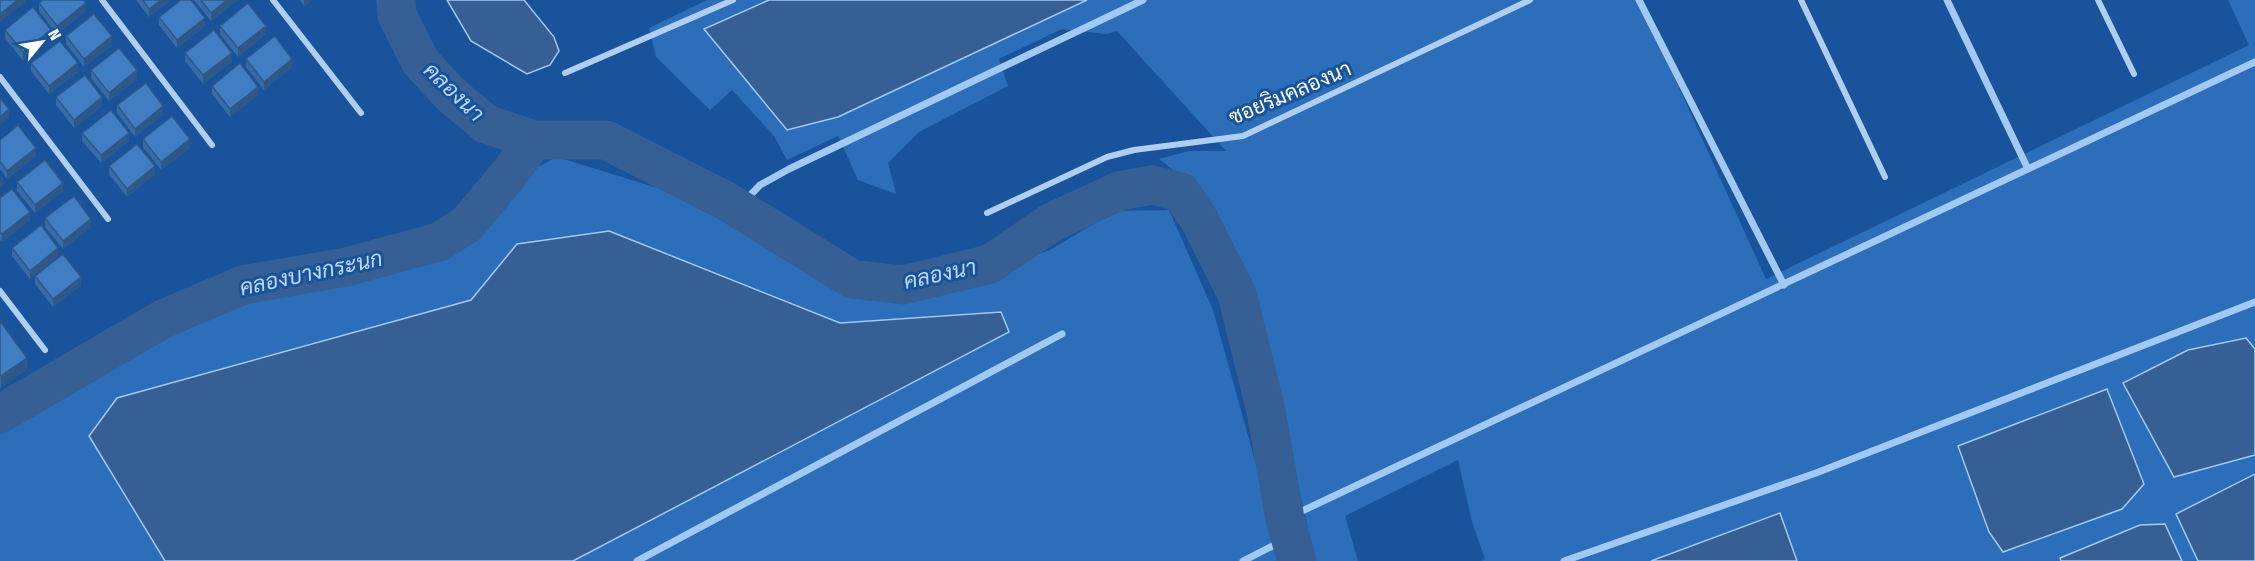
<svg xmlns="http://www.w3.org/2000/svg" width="2255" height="561" viewBox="0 0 2255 561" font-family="'Fira Sans Condensed',Sarabun,sans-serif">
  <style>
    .green { fill: #2c6eb9 }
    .water { fill: #366095; stroke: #a2c9f4; stroke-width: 1.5 }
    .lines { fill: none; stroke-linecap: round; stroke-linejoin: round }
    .stream { stroke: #a2c9f4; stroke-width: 7 }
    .river { stroke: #366095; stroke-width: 39 }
    .street { stroke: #afcef2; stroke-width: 6 }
    .wall { fill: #386ca7 }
    .shaded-wall { fill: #2e5888 }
    .building { fill: #417dc2; stroke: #2e5888; stroke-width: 1.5 }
    .labels { text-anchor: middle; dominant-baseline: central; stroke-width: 6; stroke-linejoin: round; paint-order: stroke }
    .street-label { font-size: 21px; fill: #fff; stroke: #18539c }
    .water-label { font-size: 22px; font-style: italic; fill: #bcd8f8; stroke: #18539c }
  </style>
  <rect width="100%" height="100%" fill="#18539c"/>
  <path class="green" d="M 707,0 L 769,0 L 705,29 L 787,130 L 838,117 L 1087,0 L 1639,0 L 1766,279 L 2249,45 L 2228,0 L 2255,0 L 2255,349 L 2246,338 L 2123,383 L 2174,476 L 2255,455 L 2255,474 L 2176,514 L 2198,561 L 2182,561 L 2165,524 L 2140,525 L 2060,558 L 2061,561 L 1797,561 L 1779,513 L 1651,561 L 1481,561 L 1485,559 L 1472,522 L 1458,460 L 1345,516 L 1358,561 L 1314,561 L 1304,509 L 1240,267 L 1208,205 L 1182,177 L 1159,159 L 1189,151 L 1226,151 L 1117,31 L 1106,34 L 1062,29 L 999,59 L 1008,86 L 919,132 L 888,163 L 896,194 L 858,180 L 838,136 L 787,160 L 774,136 L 732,90 L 710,110 L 656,57 L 649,28 Z
    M 557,157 L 677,194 L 835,278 L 937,289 L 1050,250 L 1115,211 L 1169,210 L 1213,310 L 1283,561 L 573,561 L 1009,332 L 1001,312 L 840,323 L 609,231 L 517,244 L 471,300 L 117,398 L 89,436 L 165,561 L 0,561 L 0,434 L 195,316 L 370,267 L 454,250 L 526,173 Z"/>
  <path class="water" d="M 447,0 L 524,0 L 554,37 L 559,51 L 550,65 L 527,74 L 471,41 Z
    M 769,0 L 1087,0 L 838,117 L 787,130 L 704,29 Z
    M 609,231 L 840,323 L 1001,312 L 1009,332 L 573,561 L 165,561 L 89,436 L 117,398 L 471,300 L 517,244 Z
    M 2246,338 L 2255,349 L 2255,455 L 2174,477 L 2123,383 L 2188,350 Z
    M 2107,389 L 2144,484 L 2122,509 L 2003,552 L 1989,532 L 1958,446 Z
    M 2255,474 L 2255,561 L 2198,561 L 2176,514 Z
    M 1780,513 L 1797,561 L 1651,561 Z
    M 2165,524 L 2182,561 L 2061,561 L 2060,558 L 2140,525 Z"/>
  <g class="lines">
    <path class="stream" d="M 1639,0 L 1784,285
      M 1947,0 L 2028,169
      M 738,208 L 760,185 L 789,169 L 1143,0
      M 1285,519 L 2255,62
      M 637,561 L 1062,334
      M 1243,561 L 1290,537
      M 1564,561 L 1816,473 L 2255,302"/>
    <path class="river" d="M 396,0 L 397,15 L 420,61 L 449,93 L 486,124 L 534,140 L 606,140 L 726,201 L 852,279 L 903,285 L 990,264 L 1052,222 L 1119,191 L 1152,185 L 1181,192 L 1199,219 L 1237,294 L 1266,411 L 1285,519 L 1297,561
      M 0,414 L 163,319 L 243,285 L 346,267 L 439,242 L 467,224 L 509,174 L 534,140"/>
    <path class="street" d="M 102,0 L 212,145
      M 273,0 L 361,113
      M 1801,0 L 1885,177
      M 2098,0 L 2134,74
      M 565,73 L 733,0
      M 0,77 L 108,219
      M 987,213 L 1107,157 L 1134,150 L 1243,136 L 1530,0
      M 0,291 L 45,350"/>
  </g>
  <path class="wall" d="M 136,0 L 171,0 L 149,17 Z
    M 194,0 L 238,0 L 211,21 Z
    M 300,0 L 312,0 L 304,6 Z
    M 39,3 L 86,11 L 57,34 L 39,11 Z
    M 159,17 L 205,26 L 177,48 L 159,25 Z
    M 220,26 L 266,34 L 238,57 L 220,34 Z
    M 5,30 L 51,38 L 23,61 L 5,38 Z
    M 66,36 L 112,45 L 84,67 L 66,44 Z
    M 185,53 L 232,61 L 203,84 L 185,61 Z
    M 246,59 L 292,67 L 264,90 L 246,67 Z
    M 31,63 L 78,72 L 49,94 L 31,71 Z
    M 91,70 L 137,79 L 109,101 L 91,78 Z
    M 212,86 L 258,95 L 230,117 L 212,94 Z
    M 56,97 L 102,106 L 74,128 L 56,105 Z
    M 117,105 L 163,114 L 135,137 L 117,113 Z
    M 82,133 L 129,141 L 101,163 L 82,141 Z
    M 143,139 L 190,148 L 161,170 L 143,147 Z
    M 0,140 L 36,156 L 7,179 L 0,169 Z
    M 109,166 L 155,174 L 127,197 L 109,174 Z
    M 17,182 L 63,191 L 35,213 L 17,191 Z
    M 0,198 L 30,220 L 2,242 L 0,240 Z
    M 45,218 L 91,227 L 63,249 L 45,227 Z
    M 12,248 L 58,256 L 30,279 L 12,256 Z
    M 35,276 L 81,285 L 53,307 L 35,284 Z
    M 0,321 L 27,369 L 1,388 L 0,386 Z"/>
  <path class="shaded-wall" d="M 18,0 L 25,0 L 25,3 L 0,22 L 0,14 Z
    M 161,0 L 171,0 L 149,17 L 149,9 Z
    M 227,0 L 238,0 L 211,21 L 211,13 Z
    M 304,0 L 312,0 L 304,6 Z
    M 86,3 L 86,11 L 57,34 L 57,26 Z
    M 205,18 L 205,26 L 177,48 L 177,40 Z
    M 266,26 L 266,34 L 238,57 L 238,48 Z
    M 51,30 L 51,38 L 23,61 L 23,52 Z
    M 112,36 L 112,45 L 84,67 L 84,59 Z
    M 232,53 L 232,61 L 203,84 L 203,75 Z
    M 292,59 L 292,67 L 264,90 L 264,82 Z
    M 78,63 L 78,72 L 49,94 L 49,86 Z
    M 137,70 L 137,79 L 109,101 L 109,93 Z
    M 258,87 L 258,95 L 230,117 L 230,109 Z
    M 102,97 L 102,106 L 74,128 L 74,120 Z
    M 163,106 L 163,114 L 135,137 L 135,129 Z
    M 9,109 L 9,118 L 0,125 L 0,117 Z
    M 129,133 L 129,141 L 101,163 L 101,155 Z
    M 190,139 L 190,148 L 161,170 L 161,162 Z
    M 36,148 L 36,156 L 7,179 L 7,171 Z
    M 155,166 L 155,174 L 127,197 L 127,189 Z
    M 3,177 L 3,185 L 0,187 L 0,179 Z
    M 63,183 L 63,191 L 35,213 L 35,205 Z
    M 30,212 L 30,220 L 2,242 L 2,234 Z
    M 91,219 L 91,227 L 63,249 L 63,241 Z
    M 58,248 L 58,256 L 30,279 L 30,271 Z
    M 81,277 L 81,285 L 53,307 L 53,299 Z
    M 27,358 L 27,369 L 1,388 L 1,376 Z"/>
  <path class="building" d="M 0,0 L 18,0 L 0,14 Z
    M 43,0 L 83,0 L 86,3 L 57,26 L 39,3 Z
    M 143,0 L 161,0 L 149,9 Z
    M 181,0 L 191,0 L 205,18 L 177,40 L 159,17 Z
    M 201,0 L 227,0 L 211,13 Z
    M 248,3 L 266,26 L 238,48 L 220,26 Z
    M 33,7 L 51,30 L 23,52 L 5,30 Z
    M 94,14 L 112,36 L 84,59 L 66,36 Z
    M 214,30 L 232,53 L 203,75 L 185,53 Z
    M 275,36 L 292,59 L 264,82 L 246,59 Z
    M 60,41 L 78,63 L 49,86 L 31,63 Z
    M 119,48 L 137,70 L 109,93 L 91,70 Z
    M 240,63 L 258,87 L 230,109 L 212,86 Z
    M 85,75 L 102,97 L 74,120 L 56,97 Z
    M 146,83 L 163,106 L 135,129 L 117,105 Z
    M 0,98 L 9,109 L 0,117 Z
    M 111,110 L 129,133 L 101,155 L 82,133 Z
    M 172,116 L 190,139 L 161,162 L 143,139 Z
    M 18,125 L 36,148 L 7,171 L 0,161 L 0,140 Z
    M 137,144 L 155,166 L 127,189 L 109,166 Z
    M 45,160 L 63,183 L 35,205 L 17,182 Z
    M 12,189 L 30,212 L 2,234 L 0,232 L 0,198 Z
    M 74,196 L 91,219 L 63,241 L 45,218 Z
    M 41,225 L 58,248 L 30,271 L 12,248 Z
    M 63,254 L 81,277 L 53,299 L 35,276 Z
    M 0,321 L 27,358 L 1,376 L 0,374 Z"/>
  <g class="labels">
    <g class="street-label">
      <text transform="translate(1290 93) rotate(-23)">ซอยริมคลองนา</text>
    </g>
    <g class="water-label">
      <text transform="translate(454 92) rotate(44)">คลองนา</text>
      <text transform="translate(311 273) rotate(-12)">คลองบางกระนก</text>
      <text transform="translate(940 274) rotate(-12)">คลองนา</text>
    </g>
  </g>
  <g transform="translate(42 42) rotate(60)" stroke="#18539c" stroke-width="4.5" paint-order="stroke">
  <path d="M0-4.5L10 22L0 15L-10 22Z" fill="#ffffff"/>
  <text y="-9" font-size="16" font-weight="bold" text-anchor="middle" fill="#ffffff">N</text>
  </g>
</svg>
